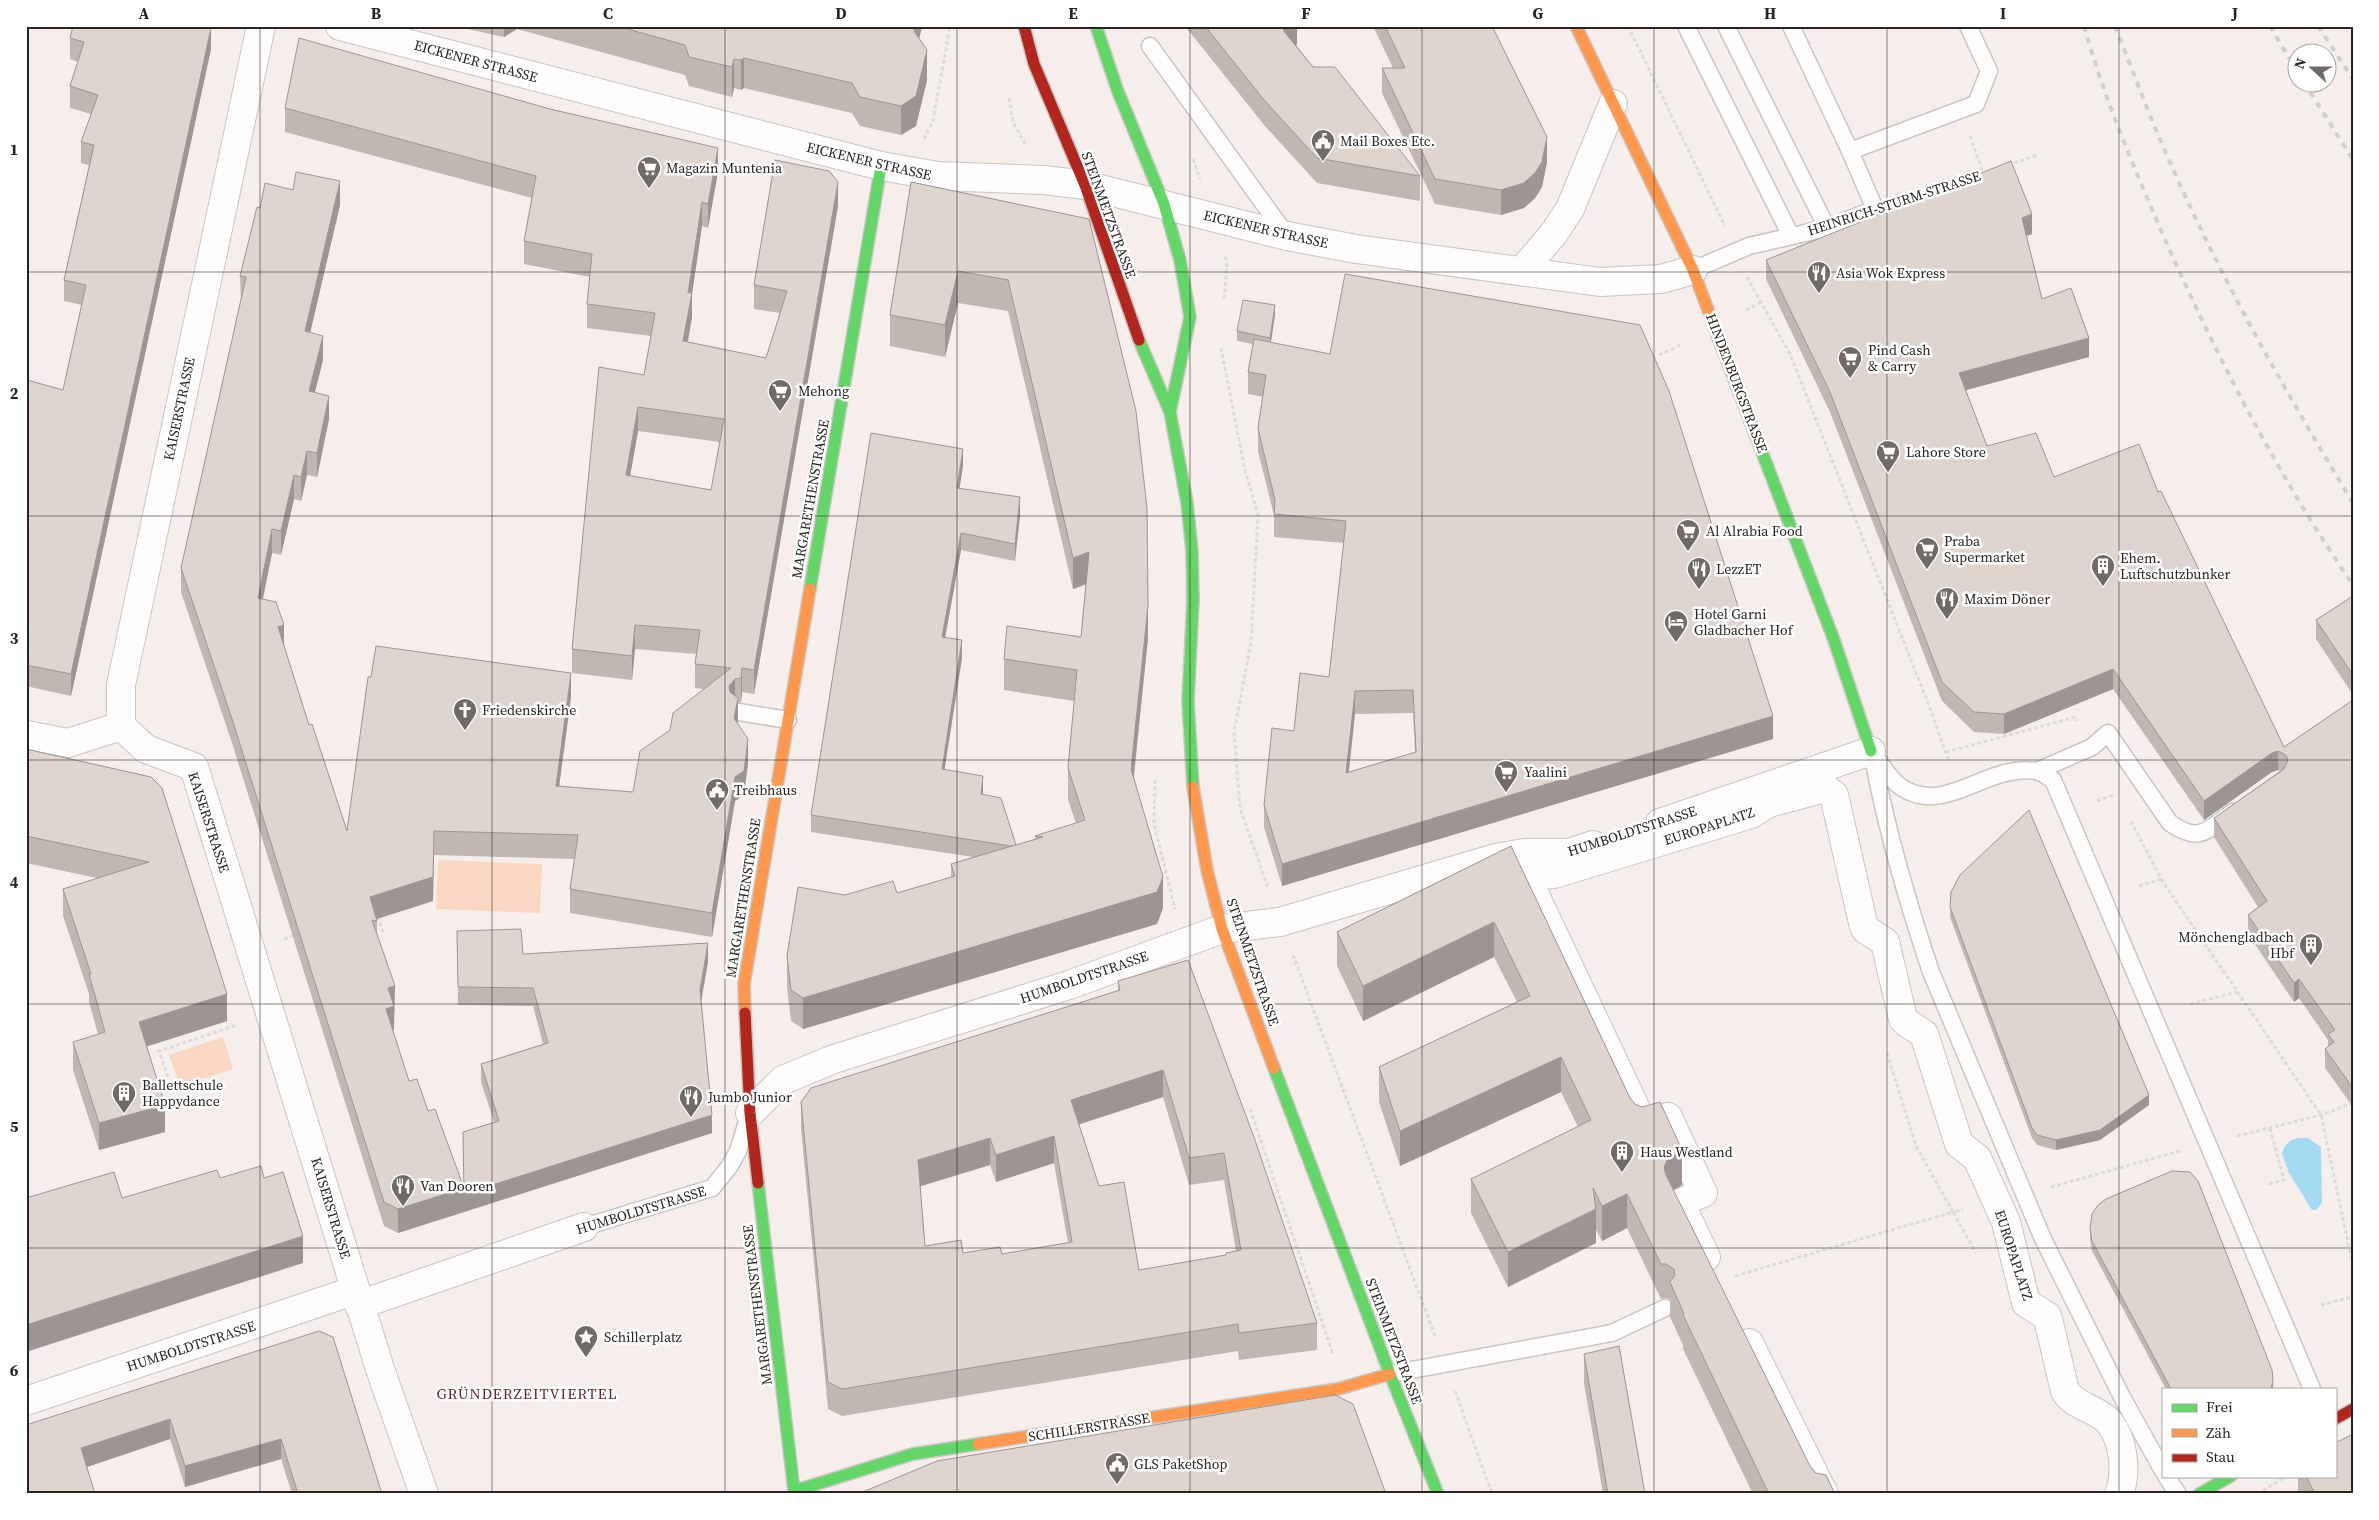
<svg xmlns="http://www.w3.org/2000/svg" width="2379" height="1520" viewBox="0 0 2379 1520" font-family="'Source Serif 4',serif">
  <style>
    .green { fill: #f9d7c2 }
    .water { fill: #a4dbf2 }
    .lines { fill: none; stroke-linecap: round; stroke-linejoin: round }
    .lane-casing { stroke: #cac5c2; stroke-width: 19 }
    .street-casing { stroke: #cac5c2; stroke-width: 30 }
    .fast-casing { stroke: #cac5c2; stroke-width: 14 }
    .slow-casing { stroke: #cac5c2; stroke-width: 14 }
    .jam-casing { stroke: #cac5c2; stroke-width: 14 }
    .path { stroke: #dddbda; stroke-width: 3; stroke-dasharray: 4 2.5; stroke-linecap: butt }
    .lane { stroke: #fefcfc; stroke-width: 16 }
    .street { stroke: #fefcfc; stroke-width: 28 }
    .fast { stroke: #63d668; stroke-width: 11 }
    .slow { stroke: #ff974d; stroke-width: 11 }
    .jam { stroke: #b3261e; stroke-width: 11 }
    .rail { stroke: #d0cfce; stroke-width: 4; stroke-dasharray: 6 6; stroke-linecap: butt }
    .wall { fill: #c0b7b3; fill-rule: evenodd }
    .shaded-wall { fill: #9c9592 }
    .building { fill: #dfd5d0; stroke: #9c9592; fill-rule: evenodd }
    .grid { fill: none; stroke: #282421; stroke-width: 1; stroke-opacity: 0.55 }
    .labels { text-anchor: middle; dominant-baseline: central; stroke-width: 5; stroke-linejoin: round; paint-order: stroke }
    .street-label { font-size: 14px; fill: #282421; stroke: #fff }
    .poi-label { font-size: 14px; fill: #282421; stroke: #fff; text-anchor: start }
    .neighbourhood-label { font-size: 15px; letter-spacing: 1px; fill: #6a2432; stroke: #fff }
    .neatline { fill: none; stroke: #282421; stroke-width: 2 }
    .grid-label { font-size: 16px; text-anchor: middle; font-weight: bold; fill: #282421 }
  </style>
  <rect width="100%" height="100%" fill="#f5eeea"/>
  <path class="green" d="M 438,860 L 542,864 L 540,913 L 436,909 Z
    M 223,1037 L 233,1069 L 180,1086 L 169,1055 Z"/>
  <path class="water" d="M 2298,1138 L 2308,1138 L 2321,1147 L 2322,1203 L 2316,1210 L 2312,1210 L 2289,1173 L 2282,1154 C 2284,1145 2289,1140 2298,1138 Z"/>
  <g class="lines">
    <g class="lane-casing">
      <path id="lane" d="M 1686,26 L 1791,236
        M 1726,26 L 1827,228
        M 1150,46 L 1287,236
        M 1850,151 L 1976,104 L 1989,71 L 1968,26
        M 1693,270 L 1749,246 L 1827,228 L 1875,209 L 1850,151 L 1791,26
        M 739,712 L 788,720
        M 1871,751 C 1880,762 1889,779 1901,787 C 1945,817 1987,763 2036,771 C 2042,772 2048,777 2053,780 L 2312,1389
        M 1872,753 C 1886,828 1907,901 1931,972 L 2043,1239 L 2122,1397 L 2163,1471
        M 2037,771 L 2092,747 L 2108,733 L 2170,823 C 2200,844 2207,830 2233,812
        M 584,1227 L 712,1188 L 729,1167 L 738,1151 L 746,1125
        M 1390,1374 L 1612,1333 L 1665,1308
        M 2166,1476 L 2178,1494"/>
    </g>
    <g class="street-casing">
      <path id="street" d="M 261,26 L 121,685 L 121,726 L 146,749 L 194,767 L 380,1369 L 424,1494
        M 340,26 L 881,166 L 938,176 L 1044,180 L 1085,185 L 1287,236 L 1356,249 L 1600,282 L 1661,279 L 1693,270
        M 1522,271 L 1554,233 L 1570,209 L 1613,104
        M 26,735 L 68,743 L 121,726
        M 1660,823 L 1871,751
        M 750,1113 L 783,1080 L 834,1059 L 1069,985 L 1222,929 L 1280,922 L 1496,858 L 1524,853 L 1569,853 L 1593,845
        M 1706,1257 L 1680,1203 L 1703,1193 L 1668,1117 L 1644,1126 L 1526,876 L 1554,874 L 1751,814 L 1769,803 L 1825,788 L 1834,795 L 1863,923 L 1865,929 L 1885,942 L 1903,1019 L 1907,1023 L 1924,1034 L 1959,1144 L 1977,1158 L 2006,1222 L 2026,1303 L 2047,1316 L 2049,1323 L 2065,1391 C 2075,1407 2098,1409 2109,1422 C 2124,1440 2127,1473 2119,1494
        M 359,1305 L 584,1227
        M 1749,1343 L 1824,1494
        M 26,1401 L 356,1290"/>
    </g>
    <g class="fast-casing">
      <path id="fast" d="M 1096,26 L 1117,89 L 1164,204 L 1180,260 L 1190,317 L 1170,412
        M 1139,340 L 1170,412 L 1187,503 L 1192,551 L 1193,601 L 1188,701 L 1193,787
        M 1731,371 L 1834,640 L 1871,751
        M 810,589 L 881,166
        M 1274,1068 L 1390,1374 L 1438,1494
        M 758,1183 L 794,1491 L 913,1454 L 978,1444
        M 2199,1494 L 2231,1476"/>
    </g>
    <g class="slow-casing">
      <path id="slow" d="M 1576,26 L 1693,270 L 1731,371
        M 1193,787 L 1207,870 L 1222,929 L 1274,1068
        M 745,1013 L 744,984 L 810,589
        M 978,1444 L 1338,1389 L 1390,1374"/>
    </g>
    <g class="jam-casing">
      <path id="jam" d="M 1024,26 L 1034,64 L 1085,185 L 1139,340
        M 745,1013 L 750,1113 L 758,1183
        M 2335,1419 L 2353,1409"/>
    </g>
    <path class="path" d="M 1628,26 L 1725,226
      M 1009,98 L 1013,122 L 1025,144
      M 1970,136 L 1983,173
      M 924,139 L 933,121 L 950,26
      M 1193,159 L 1200,179
      M 2008,165 L 2038,155
      M 1901,201 L 1971,177
      M 1747,277 L 1790,354 L 1930,708 L 1949,762
      M 1224,299 L 1227,263 L 1225,256
      M 1746,310 L 1761,302
      M 1221,348 L 1244,466 L 1258,515 L 1251,642 L 1234,732 L 1240,808 L 1268,888
      M 1659,355 L 1683,344
      M 1946,752 L 2076,717 L 2077,721
      M 1155,780 L 1154,824 L 1175,909
      M 2097,801 L 2116,794
      M 2131,821 L 2161,879 L 2321,1115 L 2353,1266
      M 2139,886 L 2161,879
      M 378,916 L 383,933
      M 284,939 L 293,936
      M 1293,955 L 1435,1336
      M 2190,1004 L 2237,992
      M 1887,1053 L 1916,1146 L 1953,1212 L 1963,1210
      M 168,1077 L 159,1051 L 237,1025
      M 1250,1109 L 1333,1354
      M 2237,1136 L 2321,1115 L 2353,1103
      M 2269,1184 L 2284,1180 L 2270,1128
      M 2051,1187 L 2180,1151
      M 1735,1276 L 1953,1212 L 1976,1253
      M 2321,1305 L 2353,1297
      M 1455,1391 L 1492,1494
      M 2263,1491 L 2286,1476"/>
    <use href="#lane" class="lane"/>
    <use href="#street" class="street"/>
    <use href="#fast" class="fast"/>
    <use href="#slow" class="slow"/>
    <use href="#jam" class="jam"/>
    <path class="rail" d="M 2084,26 C 2101,88 2126,148 2151,207 C 2207,338 2272,467 2353,585
      M 2115,26 C 2133,71 2149,116 2169,160 C 2221,279 2285,391 2353,503
      M 2270,26 L 2296,70
      M 2318,26 L 2353,79
      M 2304,82 L 2353,160"/>
  </g>
  <path class="wall" d="M 458,26 L 922,26 L 919,39 L 927,80 L 916,126 L 901,135 L 860,126 L 852,113 L 744,88 L 741,90 L 734,88 L 732,97 L 689,86 L 685,75 L 517,29 L 504,37 L 472,30 Z
    M 1185,26 L 1297,26 L 1297,44 L 1296,45 L 1313,67 L 1420,176 L 1420,201 L 1317,183 L 1265,126 Z
    M 1373,26 L 1492,26 L 1547,162 L 1542,187 L 1535,198 L 1524,208 L 1501,215 L 1435,204 L 1382,93 L 1382,68 L 1393,68 Z
    M 70,38 L 211,49 L 71,696 L 26,686 L 26,382 L 63,390 L 82,305 L 64,301 L 64,280 L 89,165 L 81,163 L 81,142 L 91,114 L 70,108 L 70,86 L 78,62 L 70,59 Z
    M 285,108 L 718,172 L 708,228 L 702,226 L 692,293 L 692,317 L 688,342 L 766,358 L 780,313 L 754,309 L 754,285 L 838,206 L 754,694 L 742,692 L 741,702 L 738,703 L 737,723 L 748,763 L 744,795 L 735,801 L 712,937 L 570,913 L 570,889 L 575,859 L 434,855 L 433,901 L 377,919 L 377,936 L 395,1010 L 394,1010 L 394,1030 L 392,1031 L 409,1081 L 428,1111 L 464,1187 L 463,1132 L 494,1122 L 481,1082 L 481,1064 L 543,1044 L 533,1006 L 458,1005 L 457,931 L 523,954 L 708,961 L 701,1001 L 712,1133 L 464,1212 L 464,1206 L 464,1212 L 398,1233 L 384,1226 L 232,743 L 181,592 L 181,568 L 241,300 L 240,276 L 260,208 L 340,205 L 310,332 L 323,360 L 315,392 L 329,419 L 317,477 L 307,475 L 301,501 L 294,499 L 281,555 L 272,553 L 263,599 L 284,645 L 309,725 L 347,831 L 571,697 L 559,786 L 633,792 L 670,730 L 704,689 L 695,688 L 695,664 L 696,654 L 635,649 L 632,680 L 572,673 L 572,649 L 644,375 L 651,336 L 587,328 L 587,304 L 590,277 L 524,264 L 524,241 L 532,198 L 285,132 ZM 638,431 L 720,442 L 711,490 L 630,476 Z
    M 911,182 L 1089,219 L 1148,638 L 1134,777 L 1163,908 L 1157,924 L 803,1029 L 791,1021 L 787,987 L 787,956 L 845,895 L 897,893 L 951,877 L 951,864 L 973,857 L 811,832 L 811,815 L 963,466 L 959,488 L 1020,515 L 1015,561 L 961,550 L 945,638 L 962,658 L 944,769 L 983,795 L 1016,845 L 1035,839 L 1035,836 L 1076,823 L 1068,800 L 1068,768 L 1074,701 L 1004,690 L 1004,659 L 1081,637 L 1086,584 L 1073,589 L 1008,311 L 958,303 L 945,357 L 890,346 L 890,315 Z
    M 2032,234 L 2026,236 L 2042,299 L 2089,357 L 1966,390 L 1987,446 L 2054,477 L 2158,492 L 2284,747 L 2353,700 L 2353,1107 L 2325,1068 L 2325,1049 L 2328,1047 L 2328,1040 L 2299,998 L 2294,1002 L 2248,934 L 2248,915 L 2258,907 L 2214,837 L 2214,818 L 2280,771 L 2278,770 L 2272,772 L 2204,820 L 2113,689 L 2004,734 L 1974,732 L 1942,701 L 1830,412 L 1766,279 L 1766,260 Z
    M 1275,315 L 1271,342 L 1773,739 L 1282,886 L 1264,827 L 1264,805 L 1294,731 L 1329,677 L 1344,543 L 1274,537 L 1274,515 L 1258,451 L 1258,428 L 1263,397 L 1248,394 L 1248,372 L 1253,344 L 1237,341 L 1237,331 ZM 1413,713 L 1415,752 L 1349,772 L 1355,714 Z
    M 2353,596 L 2353,695 L 2316,639 L 2316,620 Z
    M 26,749 L 151,777 L 227,1021 L 147,1046 L 165,1132 L 99,1150 L 73,1070 L 73,1042 L 98,1034 L 89,1002 L 89,994 L 63,916 L 63,889 L 97,878 L 26,863 Z
    M 1511,846 L 1630,1098 L 1682,1185 L 1673,1190 L 1810,1466 L 1835,1494 L 1753,1494 L 1683,1349 L 1683,1345 L 1670,1317 L 1670,1300 L 1666,1298 L 1661,1299 L 1627,1228 L 1602,1241 L 1596,1230 L 1596,1243 L 1508,1287 L 1471,1213 L 1471,1179 L 1578,1127 L 1561,1092 L 1400,1166 L 1379,1102 L 1379,1067 L 1517,1002 L 1494,957 L 1363,1021 L 1337,966 L 1337,932 Z
    M 1951,892 L 2149,1105 L 2100,1140 L 2056,1150 L 2037,1145 L 2032,1138 L 1950,917 Z
    M 1188,960 L 1317,1323 L 1317,1350 L 1239,1360 L 1238,1351 L 842,1416 L 828,1409 L 801,1129 L 801,1102 L 1118,990 L 1118,981 ZM 1163,1097 L 1189,1185 L 1224,1180 L 1236,1251 L 1226,1255 L 1139,1270 L 1099,1186 L 1079,1124 ZM 1054,1163 L 1068,1243 L 1002,1254 L 963,1253 L 925,1246 L 920,1186 L 990,1165 L 996,1182 Z
    M 2090,1229 L 2273,1389 L 2166,1389 L 2092,1251 L 2090,1239 Z
    M 319,1331 L 382,1494 L 292,1494 L 281,1459 L 185,1487 L 170,1439 L 86,1467 L 26,1494 Z
    M 1584,1354 L 1645,1494 L 1603,1494 L 1584,1383 Z
    M 2298,1476 L 2335,1476 L 2353,1494 L 2298,1494 Z"/>
  <path class="shaded-wall" d="M 504,26 L 517,26 L 517,29 L 504,37 Z
    M 915,26 L 922,26 L 914,61 L 914,31 Z
    M 1288,26 L 1297,26 L 1297,44 L 1283,54 L 1283,30 Z
    M 211,28 L 211,49 L 71,696 L 71,674 Z
    M 927,50 L 927,80 L 916,126 L 901,135 L 901,106 Z
    M 744,58 L 744,88 L 741,90 L 741,60 Z
    M 734,59 L 734,88 L 732,97 L 732,67 Z
    M 1547,137 L 1547,162 L 1542,187 L 1535,198 L 1524,208 L 1501,215 L 1501,190 Z
    M 718,148 L 718,172 L 708,228 L 708,204 Z
    M 340,181 L 340,205 L 305,355 L 305,331 Z
    M 838,182 L 838,206 L 754,694 L 754,670 Z
    M 702,202 L 702,226 L 691,301 L 692,293 L 692,317 L 683,365 L 683,341 L 688,293 Z
    M 2032,214 L 2032,234 L 2022,237 L 2022,218 Z
    M 958,271 L 958,303 L 945,357 L 945,325 Z
    M 1275,305 L 1275,315 L 1270,347 L 1270,338 Z
    M 323,336 L 323,360 L 309,415 L 309,391 Z
    M 2089,338 L 2089,357 L 1959,392 L 1959,373 Z
    M 329,396 L 329,419 L 317,477 L 317,453 Z
    M 638,407 L 638,431 L 626,499 L 626,475 Z
    M 963,449 L 963,466 L 957,505 L 957,488 Z
    M 307,451 L 307,475 L 301,501 L 301,477 Z
    M 294,475 L 294,499 L 281,555 L 281,531 Z
    M 1020,497 L 1020,515 L 1015,561 L 1015,544 Z
    M 272,529 L 272,553 L 258,622 L 258,598 Z
    M 961,533 L 961,550 L 942,654 L 942,637 Z
    M 1089,552 L 1089,583 L 1073,589 L 1073,558 Z
    M 1148,606 L 1148,638 L 1131,800 L 1131,769 Z
    M 284,625 L 284,649 L 278,627 Z
    M 635,625 L 635,649 L 632,680 L 632,656 Z
    M 962,640 L 962,658 L 942,786 L 942,769 Z
    M 742,668 L 742,692 L 741,702 L 741,678 Z
    M 2113,669 L 2113,689 L 2004,734 L 2004,714 Z
    M 571,673 L 571,697 L 556,810 L 556,786 Z
    M 735,679 L 735,703 L 729,710 L 729,686 Z
    M 1355,691 L 1355,714 L 1346,795 L 1346,773 Z
    M 738,698 L 738,722 L 734,742 L 734,718 Z
    M 1773,716 L 1773,739 L 1282,886 L 1282,864 Z
    M 748,739 L 748,763 L 744,795 L 735,801 L 712,937 L 712,913 L 735,777 Z
    M 2278,751 L 2278,770 L 2272,772 L 2204,820 L 2204,801 L 2272,753 Z
    M 983,776 L 983,793 L 981,812 L 981,794 Z
    M 434,831 L 433,901 L 370,921 L 370,897 Z
    M 1163,877 L 1163,908 L 1157,924 L 803,1029 L 803,998 Z
    M 1494,922 L 1494,957 L 1363,1021 L 1363,986 Z
    M 708,943 L 708,961 L 700,1008 L 700,990 Z
    M 2299,979 L 2299,998 L 2294,1002 L 2294,983 Z
    M 395,986 L 394,1030 L 386,1033 L 386,1009 L 388,988 Z
    M 227,994 L 227,1021 L 139,1049 L 139,1022 Z
    M 1561,1057 L 1561,1092 L 1400,1166 L 1400,1131 Z
    M 1163,1070 L 1163,1097 L 1071,1127 L 1071,1100 Z
    M 2149,1095 L 2149,1105 L 2100,1140 L 2056,1150 L 2056,1140 Z
    M 165,1105 L 165,1132 L 99,1150 L 99,1123 Z
    M 712,1115 L 712,1133 L 464,1212 L 464,1194 Z
    M 1054,1136 L 1054,1163 L 996,1182 L 996,1155 Z
    M 990,1138 L 990,1165 L 918,1187 L 918,1160 Z
    M 1682,1150 L 1682,1185 L 1667,1194 L 1664,1168 L 1667,1160 Z
    M 464,1188 L 464,1212 L 398,1233 L 398,1209 Z
    M 1627,1194 L 1627,1228 L 1602,1241 L 1602,1206 Z
    M 1596,1209 L 1596,1243 L 1508,1287 L 1508,1252 Z
    M 303,1236 L 303,1263 L 26,1352 L 26,1325 Z
    M 2273,1380 L 2273,1389 L 2271,1389 Z
    M 170,1419 L 170,1439 L 81,1469 L 81,1448 Z
    M 281,1439 L 281,1459 L 185,1487 L 185,1466 Z"/>
  <path class="building" d="M 73,26 L 210,26 L 211,28 L 71,674 L 26,665 L 26,382 L 27,380 L 63,390 L 86,285 L 64,280 L 94,145 L 81,142 L 98,95 L 70,86 L 84,42 L 70,38 Z
    M 617,26 L 915,26 L 914,31 L 927,50 L 916,96 L 901,106 L 860,97 L 852,83 L 744,58 L 741,60 L 734,59 L 732,67 L 689,57 L 685,45 Z
    M 1205,26 L 1288,26 L 1283,30 L 1313,67 L 1335,67 L 1420,176 L 1317,158 L 1265,101 Z
    M 1385,26 L 1492,26 L 1547,137 L 1542,162 L 1535,173 L 1524,183 L 1501,190 L 1435,179 L 1382,68 L 1405,68 Z
    M 299,38 L 550,109 L 718,148 L 708,204 L 702,202 L 688,293 L 692,293 L 683,341 L 766,358 L 787,291 L 754,285 L 775,160 L 829,171 L 838,182 L 754,670 L 742,668 L 741,678 L 735,679 L 729,686 L 730,692 L 738,698 L 734,718 L 748,739 L 744,771 L 735,777 L 712,913 L 570,889 L 578,835 L 434,831 L 433,877 L 370,897 L 377,921 L 372,920 L 395,986 L 388,988 L 394,1006 L 386,1009 L 409,1081 L 417,1079 L 428,1111 L 435,1109 L 464,1188 L 398,1209 L 384,1202 L 232,719 L 181,568 L 246,277 L 240,276 L 257,207 L 260,208 L 265,183 L 293,190 L 296,172 L 340,181 L 305,331 L 323,336 L 309,391 L 329,396 L 317,453 L 307,451 L 301,477 L 294,475 L 281,531 L 272,529 L 258,598 L 276,602 L 284,625 L 278,627 L 309,725 L 312,724 L 347,831 L 368,677 L 371,677 L 376,646 L 571,673 L 556,786 L 633,792 L 640,751 L 670,730 L 673,713 L 731,668 L 695,664 L 700,630 L 635,625 L 632,656 L 572,649 L 599,367 L 644,375 L 655,313 L 587,304 L 592,254 L 524,241 L 536,176 L 285,108 ZM 638,407 L 724,419 L 711,490 L 626,475 Z
    M 2011,161 L 2032,214 L 2022,218 L 2042,299 L 2071,288 L 2089,338 L 1959,373 L 1987,446 L 2036,433 L 2054,477 L 2139,444 L 2158,492 L 2161,491 L 2284,747 L 2353,700 L 2353,1088 L 2325,1049 L 2334,1042 L 2328,1034 L 2335,1030 L 2299,979 L 2294,983 L 2248,915 L 2267,901 L 2214,818 L 2284,769 L 2288,760 L 2286,755 L 2278,751 L 2272,753 L 2204,801 L 2113,669 L 2004,714 L 1974,712 L 1942,682 L 1830,392 L 1766,260 Z
    M 911,182 L 1089,219 L 1136,411 L 1147,508 L 1148,606 L 1131,769 L 1163,877 L 1157,892 L 803,998 L 791,990 L 787,956 L 798,887 L 845,895 L 893,881 L 897,893 L 955,876 L 951,864 L 1043,837 L 1035,836 L 1085,820 L 1068,768 L 1077,670 L 1004,659 L 1007,626 L 1081,637 L 1089,552 L 1073,558 L 1008,280 L 958,271 L 945,325 L 890,315 Z
    M 1345,274 L 1640,325 L 1669,391 L 1773,716 L 1282,864 L 1264,805 L 1272,728 L 1294,731 L 1300,673 L 1329,677 L 1346,521 L 1274,514 L 1275,500 L 1258,428 L 1266,375 L 1248,372 L 1254,339 L 1330,354 ZM 1413,690 L 1416,752 L 1346,773 L 1355,691 Z
    M 1243,300 L 1275,305 L 1270,338 L 1237,331 Z
    M 871,433 L 963,449 L 957,488 L 1020,497 L 1015,544 L 961,533 L 942,637 L 962,640 L 942,769 L 983,776 L 981,794 L 1001,798 L 1016,845 L 1011,846 L 811,815 Z
    M 2353,596 L 2353,675 L 2316,620 Z
    M 26,749 L 151,777 L 162,788 L 227,994 L 139,1022 L 165,1105 L 99,1123 L 73,1042 L 105,1032 L 89,974 L 91,974 L 63,889 L 149,862 L 26,836 Z
    M 2029,810 L 2149,1095 L 2100,1130 L 2056,1140 L 2037,1135 L 2032,1128 L 1950,907 L 1951,892 L 1960,875 Z
    M 1511,846 L 1630,1098 L 1635,1104 L 1642,1107 L 1660,1102 L 1682,1150 L 1667,1160 L 1664,1168 L 1666,1175 L 1810,1466 L 1816,1473 L 1826,1475 L 1835,1494 L 1769,1494 L 1683,1315 L 1684,1314 L 1670,1282 L 1675,1275 L 1674,1269 L 1666,1264 L 1661,1264 L 1627,1194 L 1602,1206 L 1593,1188 L 1596,1209 L 1508,1252 L 1471,1179 L 1591,1120 L 1561,1057 L 1400,1131 L 1379,1067 L 1530,996 L 1494,922 L 1363,986 L 1337,932 Z
    M 521,929 L 523,954 L 708,943 L 700,990 L 712,1115 L 464,1194 L 463,1132 L 499,1121 L 481,1064 L 548,1043 L 533,988 L 458,987 L 457,931 Z
    M 1188,960 L 1255,1140 L 1317,1323 L 1239,1333 L 1238,1324 L 842,1389 L 828,1382 L 801,1102 L 811,1088 L 1120,990 L 1118,981 ZM 1163,1070 L 1189,1158 L 1224,1153 L 1241,1250 L 1226,1253 L 1226,1255 L 1139,1270 L 1124,1182 L 1099,1186 L 1071,1100 ZM 1054,1136 L 1072,1242 L 1002,1254 L 1000,1247 L 963,1253 L 961,1240 L 925,1246 L 918,1160 L 990,1138 L 996,1155 Z
    M 261,1166 L 264,1178 L 283,1172 L 303,1236 L 26,1325 L 26,1198 L 114,1172 L 122,1198 L 217,1170 L 220,1178 Z
    M 2172,1171 L 2190,1172 L 2198,1181 L 2272,1370 L 2273,1380 L 2271,1389 L 2171,1389 L 2092,1241 L 2090,1229 L 2092,1214 L 2098,1205 L 2106,1199 Z
    M 319,1331 L 333,1337 L 382,1494 L 298,1494 L 281,1439 L 185,1466 L 170,1419 L 81,1448 L 95,1494 L 26,1494 L 26,1425 Z
    M 1619,1346 L 1645,1494 L 1608,1494 L 1584,1354 Z
    M 1335,1395 L 1353,1404 L 1386,1494 L 858,1494 L 937,1461 Z
    M 2353,1434 L 2353,1494 L 2315,1494 L 2306,1476 L 2335,1476 L 2335,1443 Z"/>
  <path class="grid" d="M 260,26 L 260,1494M 492,26 L 492,1494M 725,26 L 725,1494M 957,26 L 957,1494M 1190,26 L 1190,1494M 1422,26 L 1422,1494M 1654,26 L 1654,1494M 1887,26 L 1887,1494M 2119,26 L 2119,1494M 26,272 L 2353,272M 26,516 L 2353,516M 26,760 L 2353,760M 26,1004 L 2353,1004M 26,1248 L 2353,1248"/>
  <defs>
    <g id="civic-pin" transform="scale(1.25)"><path d="M0 17L-7.5 6A9.5 9.5 0 1 1 7.5 6Z" fill="#706b67" stroke="#fff"/><path d="M-.6-6.5H3V-4.5H.6V-3L4-1V1h2V6H-6V1h2V-1L-.6-3ZM-1.2 2.5V6h2.4V2.5Z" fill="#fff"/></g>
    <g id="supermarket-pin" transform="scale(1.25)"><path d="M0 17L-7.5 6A9.5 9.5 0 1 1 7.5 6Z" fill="#706b67" stroke="#fff"/><path d="M-6-5.5h2.5l.6 2H6L4.5 2H-2.5L-4.4-4H-6ZM-1.5 3.2a1.3 1.3 0 1 0 .1 0ZM3 3.2a1.3 1.3 0 1 0 .1 0Z" fill="#fff"/></g>
    <g id="restaurant-pin" transform="scale(1.25)"><path d="M0 17L-7.5 6A9.5 9.5 0 1 1 7.5 6Z" fill="#706b67" stroke="#fff"/><path d="M-5-6h1v4h1v-4h1v4h1v-4h1v5L-1.5 .5V6h-2V.5L-5-1ZM5-6V6H3V1.5H1.5Q1.5-4 5-6Z" fill="#fff"/></g>
    <g id="building-pin" transform="scale(1.25)"><path d="M0 17L-7.5 6A9.5 9.5 0 1 1 7.5 6Z" fill="#706b67" stroke="#fff"/><path d="M-4-6H4V6H1V3H-1V6H-4ZM-2.5-4.3h1.7v1.8h-1.7ZM.8-4.3h1.7v1.8H.8ZM-2.5-1h1.7V.8h-1.7ZM.8-1h1.7V.8H.8Z" fill="#fff"/></g>
    <g id="hotel-pin" transform="scale(1.25)"><path d="M0 17L-7.5 6A9.5 9.5 0 1 1 7.5 6Z" fill="#706b67" stroke="#fff"/><path d="M-6-4.5h1.5V1H6V5H4.5V3h-9V5H-6ZM-4 0a1.8 1.8 0 1 1 3.6 0ZM.5 0V-2.5h3Q6-2.5 6 0Z" fill="#fff"/></g>
    <g id="church-pin" transform="scale(1.25)"><path d="M0 17L-7.5 6A9.5 9.5 0 1 1 7.5 6Z" fill="#706b67" stroke="#fff"/><path d="M-1.2-6h2.4v3.5h3.3v2.4h-3.3V6h-2.4V-.1h-3.3v-2.4h3.3Z" fill="#fff"/></g>
    <g id="sight-pin" transform="scale(1.25)"><path d="M0 17L-7.5 6A9.5 9.5 0 1 1 7.5 6Z" fill="#706b67" stroke="#fff"/><path d="M0-6L1.8-2.2L6-1.7L2.9 1.2L3.7 5.4L0 3.3L-3.7 5.4L-2.9 1.2L-6-1.7L-1.8-2.2Z" fill="#fff"/></g>
  </defs>
  <g fill-rule="evenodd">
    <use href="#civic-pin" x="1323" y="141"/>
    <use href="#supermarket-pin" x="649" y="168"/>
    <use href="#restaurant-pin" x="1819" y="273"/>
    <use href="#supermarket-pin" x="1850" y="358"/>
    <use href="#supermarket-pin" x="780" y="391"/>
    <use href="#supermarket-pin" x="1888" y="452"/>
    <use href="#supermarket-pin" x="1688" y="531"/>
    <use href="#supermarket-pin" x="1927" y="549"/>
    <use href="#building-pin" x="2103" y="566"/>
    <use href="#restaurant-pin" x="1699" y="569"/>
    <use href="#restaurant-pin" x="1947" y="599"/>
    <use href="#hotel-pin" x="1676" y="622"/>
    <use href="#church-pin" x="465" y="710"/>
    <use href="#supermarket-pin" x="1506" y="772"/>
    <use href="#civic-pin" x="717" y="790"/>
    <use href="#building-pin" x="2311" y="945"/>
    <use href="#building-pin" x="124" y="1093"/>
    <use href="#restaurant-pin" x="691" y="1097"/>
    <use href="#building-pin" x="1622" y="1152"/>
    <use href="#restaurant-pin" x="403" y="1186"/>
    <use href="#sight-pin" x="586" y="1337"/>
    <use href="#civic-pin" x="1117" y="1464"/>
  </g>
  <g class="labels">
    <g class="street-label">
      <text transform="translate(476 61) rotate(15)">EICKENER STRASSE</text>
      <text transform="translate(869 161) rotate(13)">EICKENER STRASSE</text>
      <text transform="translate(1894 203) rotate(-18)">HEINRICH-STURM-STRASSE</text>
      <text transform="translate(1109 215) rotate(70)">STEINMETZSTRASSE</text>
      <text transform="translate(1266 229) rotate(13)">EICKENER STRASSE</text>
      <text transform="translate(1737 383) rotate(69)">HINDENBURGSTRASSE</text>
      <text transform="translate(179 409) rotate(-78)">KAISERSTRASSE</text>
      <text transform="translate(810 499) rotate(-80)">MARGARETHENSTRASSE</text>
      <text transform="translate(209 822) rotate(72)">KAISERSTRASSE</text>
      <text transform="translate(1709 826) rotate(-18)">EUROPAPLATZ</text>
      <text transform="translate(1632 831) rotate(-18)">HUMBOLDTSTRASSE</text>
      <text transform="translate(743 898) rotate(-81)">MARGARETHENSTRASSE</text>
      <text transform="translate(1253 962) rotate(71)">STEINMETZSTRASSE</text>
      <text transform="translate(1084 977) rotate(-19)">HUMBOLDTSTRASSE</text>
      <text transform="translate(331 1208) rotate(73)">KAISERSTRASSE</text>
      <text transform="translate(641 1210) rotate(-17)">HUMBOLDTSTRASSE</text>
      <text transform="translate(2014 1255) rotate(72)">EUROPAPLATZ</text>
      <text transform="translate(757 1305) rotate(-97)">MARGARETHENSTRASSE</text>
      <text transform="translate(1394 1341) rotate(69)">STEINMETZSTRASSE</text>
      <text transform="translate(191 1346) rotate(-18)">HUMBOLDTSTRASSE</text>
      <text transform="translate(1089 1427) rotate(-9)">SCHILLERSTRASSE</text>
    </g>
    <g class="poi-label">
      <text x="1340" y="141">Mail Boxes Etc.</text>
      <text x="666" y="168">Magazin Muntenia</text>
      <text x="1836" y="273">Asia Wok Express</text>
      <text x="1868" y="350">Pind Cash<tspan x="1868" dy="16">&amp; Carry</tspan></text>
      <text x="798" y="391">Mehong</text>
      <text x="1906" y="452">Lahore Store</text>
      <text x="1706" y="531">Al Alrabia Food</text>
      <text x="1944" y="541">Praba<tspan x="1944" dy="16">Supermarket</tspan></text>
      <text x="2120" y="558">Ehem.<tspan x="2120" dy="16">Luftschutzbunker</tspan></text>
      <text x="1716" y="569">LezzET</text>
      <text x="1964" y="599">Maxim Döner</text>
      <text x="1694" y="614">Hotel Garni<tspan x="1694" dy="16">Gladbacher Hof</tspan></text>
      <text x="482" y="710">Friedenskirche</text>
      <text x="1524" y="772">Yaalini</text>
      <text x="734" y="790">Treibhaus</text>
      <text x="2294" y="937" text-anchor="end">Mönchengladbach<tspan x="2294" dy="16">Hbf</tspan></text>
      <text x="142" y="1085">Ballettschule<tspan x="142" dy="16">Happydance</tspan></text>
      <text x="708" y="1097">Jumbo Junior</text>
      <text x="1640" y="1152">Haus Westland</text>
      <text x="420" y="1186">Van Dooren</text>
      <text x="604" y="1337">Schillerplatz</text>
      <text x="1134" y="1464">GLS PaketShop</text>
    </g>
    <g class="neighbourhood-label">
      <text x="527" y="1393">GRÜNDERZEITVIERTEL</text>
    </g>
  </g>
  <rect width="2379" height="1520" fill="none" stroke="#ffffff" stroke-width="55"/>
  <rect x="2162" y="1388" width="175" height="90" fill="#ffffff" stroke="#a9a7a6"/>
  <rect x="2172" y="1404" width="25" height="8" fill="#63d668" stroke="#a9a7a6"/>
  <text x="2206" y="1412" font-size="15" fill="#282421">Frei</text>
  <rect x="2172" y="1429" width="25" height="8" fill="#ff974d" stroke="#a9a7a6"/>
  <text x="2206" y="1438" font-size="15" fill="#282421">Zäh</text>
  <rect x="2172" y="1454" width="25" height="8" fill="#b3261e" stroke="#a9a7a6"/>
  <text x="2206" y="1462" font-size="15" fill="#282421">Stau</text>
  <g transform="translate(2312 68) rotate(291)"><circle r="24" fill="#ffffff" stroke="#a9a7a6"/>
  <path d="M0-4L9 19L0 12L-9 19Z" fill="#706b67"/>
  <text y="-8" font-size="14" font-weight="bold" text-anchor="middle" fill="#282421">N</text>
  </g>
  <rect x="28" y="28" width="2324" height="1464" class="neatline"/>
  <g class="grid-label">
    <text x="144" y="19">A</text>
    <text x="376" y="19">B</text>
    <text x="608" y="19">C</text>
    <text x="841" y="19">D</text>
    <text x="1073" y="19">E</text>
    <text x="1306" y="19">F</text>
    <text x="1538" y="19">G</text>
    <text x="1770" y="19">H</text>
    <text x="2003" y="19">I</text>
    <text x="2235" y="19">J</text>
    <text x="14" y="155">1</text>
    <text x="14" y="399">2</text>
    <text x="14" y="644">3</text>
    <text x="14" y="888">4</text>
    <text x="14" y="1132">5</text>
    <text x="14" y="1376">6</text>
  </g>
</svg>
